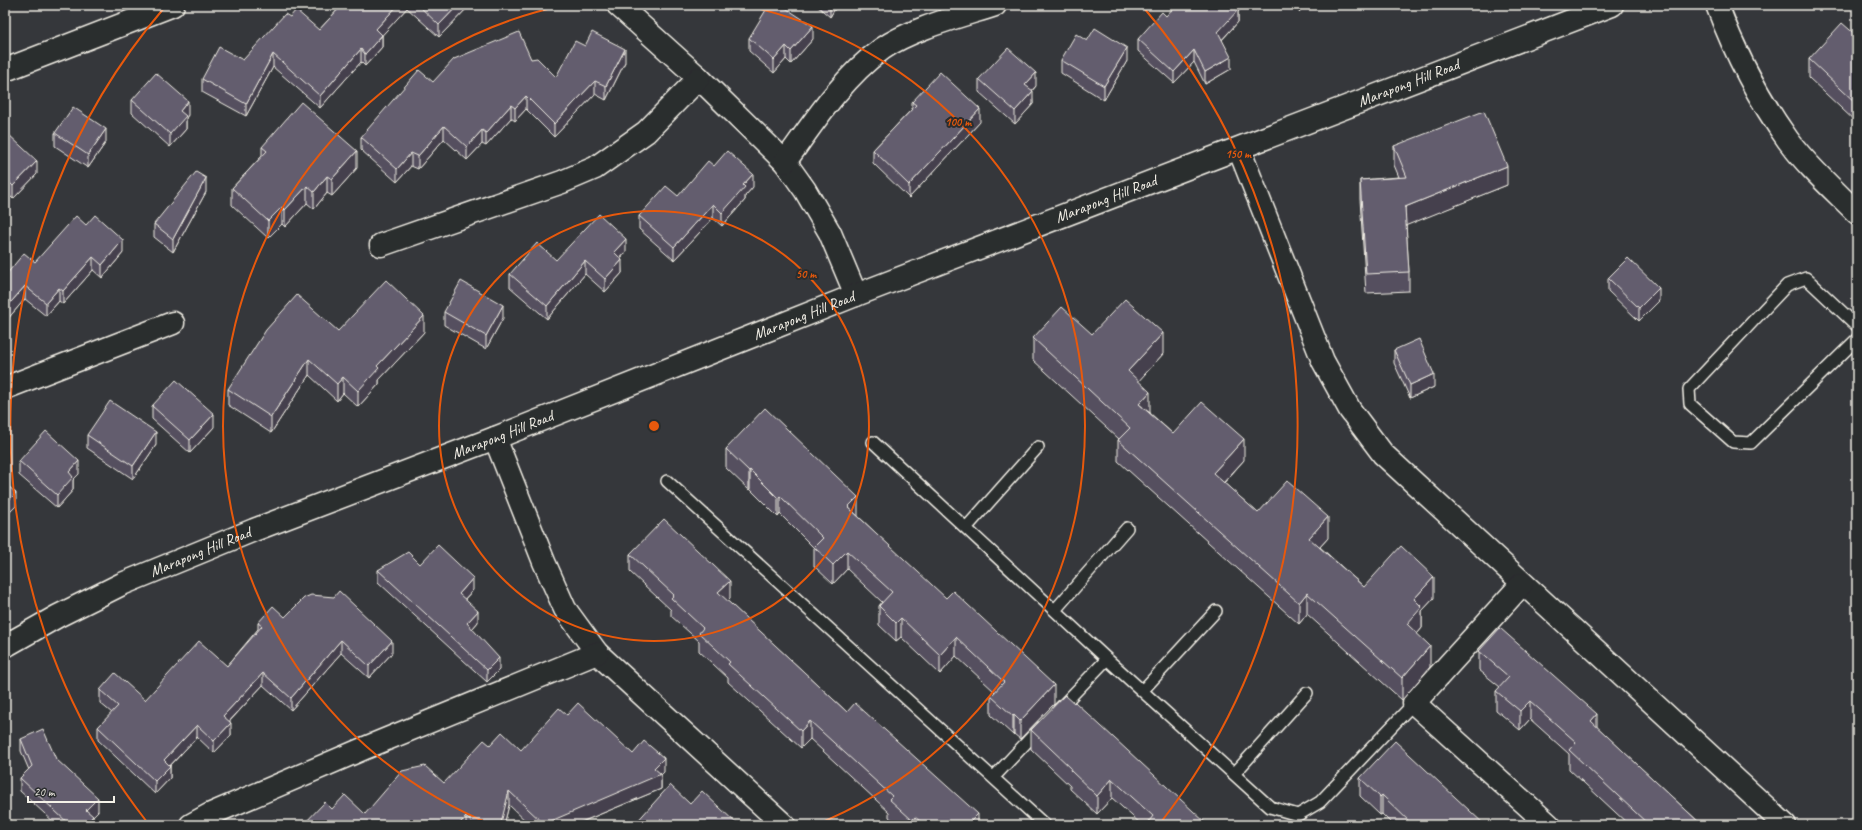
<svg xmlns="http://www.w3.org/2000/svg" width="1862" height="830" viewBox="0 0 1862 830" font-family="Caveat,sans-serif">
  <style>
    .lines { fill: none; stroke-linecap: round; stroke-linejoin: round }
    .lane-casing { stroke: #f4f1e8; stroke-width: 14 }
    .street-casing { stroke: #f4f1e8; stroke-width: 25 }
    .lane { stroke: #2a2d2e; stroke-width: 11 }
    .street { stroke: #2a2d2e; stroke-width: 22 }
    .wall { fill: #55505f; stroke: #f4f1e8 }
    .shaded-wall { fill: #45414d; stroke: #f4f1e8 }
    .building { fill: #635d6e; stroke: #f4f1e8 }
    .ring { fill: none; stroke: #e8590c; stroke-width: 2 }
    .labels { text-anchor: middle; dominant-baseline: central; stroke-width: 4; stroke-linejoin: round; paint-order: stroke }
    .street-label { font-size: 16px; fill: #f4f1e8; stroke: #2a2d2e }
    .centre { fill: #e8590c; stroke: #2a2d2e; stroke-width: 2 }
    .ring-label { font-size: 12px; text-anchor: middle; font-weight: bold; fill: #e8590c; stroke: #2a2d2e; stroke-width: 4; stroke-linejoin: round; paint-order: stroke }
  </style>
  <rect width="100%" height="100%" fill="#35373b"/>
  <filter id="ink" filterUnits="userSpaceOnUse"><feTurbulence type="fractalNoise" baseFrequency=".025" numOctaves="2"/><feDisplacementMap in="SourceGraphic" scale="8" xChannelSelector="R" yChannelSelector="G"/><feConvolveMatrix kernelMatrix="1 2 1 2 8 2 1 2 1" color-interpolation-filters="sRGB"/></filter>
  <g filter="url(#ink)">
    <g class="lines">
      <g class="lane-casing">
        <path id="lane" d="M 1857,326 L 1806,278 L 1787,285 L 1689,389 L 1690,404 L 1733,442 L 1751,443 L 1857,339
          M 873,442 L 1107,659 L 1270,807 L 1298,815 L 1320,802 L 1414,703
          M 667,481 L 1045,825
          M 966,528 L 1038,447
          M 1055,610 L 1127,528
          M 1143,690 L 1216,611
          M 1059,709 L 1107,659
          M 1234,774 L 1307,693
          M 994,777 L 1040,728"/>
      </g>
      <g class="street-casing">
        <g id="street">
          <path d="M 618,5 L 699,78 L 785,162 L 805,190 L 830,233 L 856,295"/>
          <path d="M 1717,5 C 1735,53 1758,98 1788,140 C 1807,166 1834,190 1857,213"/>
          <path d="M 5,70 L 173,5"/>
          <path d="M 1239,149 L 1323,361 L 1350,410 L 1383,454 L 1785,825"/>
          <path d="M 785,162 C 813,123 843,77 882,49 C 910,29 961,16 995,5"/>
          <path d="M 381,245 L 562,182 L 595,168 L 646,132 L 699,78"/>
          <path d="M 5,388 L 173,323"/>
          <path d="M 495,438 L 544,562 L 565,609 L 597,653 L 784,825"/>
          <path d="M 1522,584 L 1414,703 L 1549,825"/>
          <path id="s1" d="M 5,646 L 58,616 L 122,584 L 254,530 L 495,438 L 856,295 L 1612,5"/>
          <path d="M 191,825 L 211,814 L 365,748 L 597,653"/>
        </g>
      </g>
      <use href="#lane" class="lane"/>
      <use href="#street" class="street"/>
    </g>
    <path class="wall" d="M 342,5 L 470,5 L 439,37 L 407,8 L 382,35 L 382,47 L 365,66 L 361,62 L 320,108 L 273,67 L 246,116 L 202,92 L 202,79 L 243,60 L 290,17 L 319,30 Z
      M 816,5 L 837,5 L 830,17 Z
      M 1243,5 L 1243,6 L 1238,12 L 1238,22 L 1222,40 L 1231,69 L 1205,84 L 1194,62 L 1174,83 L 1138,51 L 1138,39 L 1166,16 Z
      M 1292,5 L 1306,5 L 1299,12 Z
      M 1857,36 L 1857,123 L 1809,78 L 1809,59 Z
      M 749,38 L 813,39 L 791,64 L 786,59 L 774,73 L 749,51 Z
      M 1087,41 L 1127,61 L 1104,100 L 1061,73 L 1061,60 Z
      M 585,46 L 625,62 L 606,100 L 595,94 L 554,137 L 526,109 L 515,121 L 511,118 L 486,146 L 482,144 L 467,160 L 444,139 L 418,169 L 411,166 L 397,182 L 361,150 L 361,137 L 433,82 L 531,59 L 556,77 Z
      M 979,79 L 1036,86 L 1032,91 L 1033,104 L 1015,124 L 979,92 Z
      M 132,100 L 188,115 L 186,118 L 186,129 L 170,147 L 132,113 Z
      M 912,102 L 980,122 L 909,198 L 873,163 L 873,150 L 912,109 Z
      M 55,133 L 106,142 L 88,168 L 55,146 Z
      M 5,136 L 37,174 L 13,199 L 5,191 Z
      M 1394,146 L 1507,185 L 1406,225 L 1409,272 L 1409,291 L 1366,293 L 1360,199 L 1360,180 L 1399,177 L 1394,165 Z
      M 262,147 L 357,168 L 332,196 L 327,193 L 314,209 L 307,203 L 285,227 L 282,224 L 268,238 L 232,205 L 232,188 L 262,156 Z
      M 714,166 L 753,187 L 745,196 L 745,200 L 722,226 L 713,218 L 674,260 L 639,229 L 639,216 L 678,196 Z
      M 206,192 L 173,252 L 154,237 L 154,224 Z
      M 86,225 L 123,253 L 102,278 L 93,270 L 63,304 L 59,301 L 46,316 L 25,299 L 5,322 L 35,262 Z
      M 626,252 L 621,258 L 622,273 L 605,292 L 585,274 L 547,319 L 510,287 L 510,274 L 556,260 Z
      M 1608,278 L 1659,301 L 1639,321 L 1608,291 Z
      M 444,312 L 503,318 L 486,349 L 444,325 Z
      M 338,331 L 424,332 L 379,380 L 379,384 L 358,407 L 343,393 L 337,401 L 309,375 L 271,433 L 228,405 L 228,389 Z
      M 1092,334 L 1163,354 L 1138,381 L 1150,413 L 1173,434 L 1244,460 L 1224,483 L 1258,513 L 1328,538 L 1320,547 L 1364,587 L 1434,598 L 1422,611 L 1422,628 L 1417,634 L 1430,667 L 1402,700 L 1307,614 L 1299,624 L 1118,461 L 1118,440 L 1119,439 L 1033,360 L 1033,338 Z
      M 1394,350 L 1434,387 L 1410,398 L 1394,363 Z
      M 152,406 L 214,427 L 190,453 L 152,419 Z
      M 87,435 L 156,445 L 133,479 L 87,448 Z
      M 726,449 L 858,516 L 1054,704 L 1020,739 L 1014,734 L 1013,735 L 991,715 L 991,696 L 995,692 L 956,656 L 940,674 L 901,637 L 896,641 L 879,625 L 879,606 L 882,602 L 847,569 L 833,584 L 814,566 L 814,548 L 780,514 L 778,517 L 750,489 L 749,490 L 726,468 Z
      M 19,461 L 79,474 L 73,480 L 73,490 L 57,508 L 19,475 Z
      M 630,554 L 730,598 L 727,601 L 847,712 L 978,825 L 898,825 L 889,817 L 889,812 L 810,739 L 801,748 L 728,682 L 728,678 L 699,651 L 699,641 L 671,616 L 671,610 L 630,572 Z
      M 420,564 L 473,590 L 465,599 L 478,622 L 472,629 L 499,670 L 487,682 L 378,582 L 378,570 Z
      M 285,617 L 392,653 L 369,678 L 341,653 L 291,710 L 263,685 L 230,721 L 231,735 L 214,753 L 197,737 L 170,766 L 170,778 L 155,794 L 98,740 L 98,727 L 112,713 L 100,703 L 100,690 L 145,700 L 227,666 L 258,629 L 258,623 Z
      M 1479,651 L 1597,727 L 1702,825 L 1629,825 L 1569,769 L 1569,754 L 1530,719 L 1520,730 L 1496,710 L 1496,691 L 1500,687 L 1479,670 Z
      M 567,715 L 664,772 L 661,775 L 661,789 L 574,825 L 530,825 L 509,805 L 504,825 L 303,825 L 332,809 L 365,814 L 444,783 L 490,745 L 521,750 Z
      M 1031,730 L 1206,825 L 1142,825 L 1112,798 L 1097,814 L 1070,789 L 1070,786 L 1031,749 Z
      M 21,739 L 56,759 L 98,811 L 92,816 L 93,825 L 57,825 L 20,791 L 20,778 L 29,770 L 21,751 Z
      M 1360,778 L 1485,825 L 1393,825 L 1382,814 L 1380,815 L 1360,796 Z"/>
    <path class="shaded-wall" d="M 398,5 L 407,5 L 407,8 L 376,42 L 376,29 Z
      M 458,5 L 470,5 L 439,37 L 439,25 Z
      M 830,5 L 837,5 L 830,17 Z
      M 1233,5 L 1243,5 L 1243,6 L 1238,12 L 1238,22 L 1218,44 L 1218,32 Z
      M 1299,5 L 1306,5 L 1299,12 Z
      M 813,26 L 813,39 L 791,64 L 791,51 Z
      M 382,35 L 382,47 L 365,66 L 365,54 Z
      M 786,46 L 786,59 L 774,73 L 774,60 Z
      M 1127,48 L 1127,61 L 1104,100 L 1104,86 Z
      M 361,49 L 361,62 L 320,108 L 320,96 Z
      M 625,49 L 625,62 L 606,100 L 606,86 Z
      M 1194,50 L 1194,62 L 1174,83 L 1174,72 Z
      M 273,54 L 273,67 L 246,116 L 246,104 Z
      M 1231,57 L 1231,69 L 1205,84 L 1205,72 Z
      M 1036,73 L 1036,86 L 1025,98 L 1025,85 Z
      M 595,81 L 595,94 L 554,137 L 554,124 Z
      M 1033,91 L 1033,104 L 1015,124 L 1015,111 Z
      M 526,96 L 526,109 L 515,121 L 515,108 Z
      M 188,101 L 188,115 L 186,118 L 186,129 L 170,147 L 170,134 L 180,111 Z
      M 511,105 L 511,118 L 486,146 L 486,133 Z
      M 980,109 L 980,122 L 909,198 L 909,185 Z
      M 444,126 L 444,139 L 418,169 L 418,156 Z
      M 106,129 L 106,142 L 88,168 L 88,155 Z
      M 482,130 L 482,144 L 467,160 L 467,147 Z
      M 357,151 L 357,168 L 332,196 L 332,179 Z
      M 411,153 L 411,166 L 397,182 L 397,169 Z
      M 37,161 L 37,174 L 13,199 L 13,186 Z
      M 1507,166 L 1507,185 L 1405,226 L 1405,207 Z
      M 753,174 L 753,187 L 745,196 L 745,200 L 722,226 L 722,213 L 743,185 Z
      M 327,176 L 327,193 L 314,209 L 314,192 Z
      M 206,178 L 206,192 L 173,252 L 173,239 Z
      M 307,186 L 307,203 L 285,227 L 285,210 Z
      M 713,204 L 713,218 L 674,260 L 674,247 Z
      M 282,207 L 282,224 L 268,238 L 268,221 Z
      M 626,239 L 626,252 L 614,265 L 614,252 Z
      M 123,240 L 123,253 L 102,278 L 102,265 Z
      M 93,257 L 93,270 L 63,304 L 63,291 Z
      M 622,260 L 622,273 L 605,292 L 605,279 Z
      M 585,261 L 585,274 L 547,319 L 547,306 Z
      M 25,286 L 25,299 L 5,322 L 5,309 Z
      M 59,288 L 59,301 L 46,316 L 46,303 Z
      M 1659,288 L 1659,301 L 1639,321 L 1639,308 Z
      M 503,305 L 503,318 L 486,349 L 486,336 Z
      M 424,316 L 424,332 L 379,380 L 379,384 L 358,407 L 358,391 L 377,366 Z
      M 1163,333 L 1163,354 L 1128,393 L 1128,371 Z
      M 309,359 L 309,375 L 271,433 L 271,417 Z
      M 1434,374 L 1434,387 L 1410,398 L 1410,385 Z
      M 343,377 L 343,393 L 337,401 L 337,384 Z
      M 1150,392 L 1150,413 L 1139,404 Z
      M 214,414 L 214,427 L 190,453 L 190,440 Z
      M 156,432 L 156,445 L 133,479 L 133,466 Z
      M 1244,439 L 1244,460 L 1213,494 L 1213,473 Z
      M 79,461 L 79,474 L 73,480 L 73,490 L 57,508 L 57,495 L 69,472 Z
      M 750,470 L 750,489 L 749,490 L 749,471 Z
      M 16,493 L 16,506 L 5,517 L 5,504 Z
      M 780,496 L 780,514 L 778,517 L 778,498 Z
      M 858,497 L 858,516 L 848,507 Z
      M 1328,517 L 1328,538 L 1309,559 L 1309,538 Z
      M 847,551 L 847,569 L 833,584 L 833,565 Z
      M 1434,577 L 1434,598 L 1422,611 L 1422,628 L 1407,646 L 1407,624 L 1414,599 Z
      M 473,578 L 473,590 L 459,605 L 459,594 Z
      M 730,581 L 730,598 L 718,610 L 718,592 Z
      M 1307,593 L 1307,614 L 1299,624 L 1299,603 Z
      M 478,611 L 478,622 L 467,635 L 467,623 Z
      M 901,618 L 901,637 L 896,641 L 896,623 Z
      M 956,637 L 956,656 L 940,674 L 940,655 Z
      M 341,640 L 341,653 L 291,710 L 291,698 Z
      M 392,641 L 392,653 L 369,678 L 369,666 Z
      M 1430,646 L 1430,667 L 1402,700 L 1402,678 Z
      M 499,658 L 499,670 L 487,682 L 487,670 Z
      M 263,673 L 263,685 L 223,728 L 223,716 Z
      M 1054,685 L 1054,704 L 1020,739 L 1020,721 Z
      M 1530,701 L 1530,719 L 1520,730 L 1520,711 Z
      M 1597,714 L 1597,733 L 1591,721 Z
      M 1014,715 L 1014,734 L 1013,735 L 1013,716 Z
      M 810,721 L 810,739 L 801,748 L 801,731 Z
      M 231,723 L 231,735 L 214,753 L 214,741 Z
      M 197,725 L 197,737 L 164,772 L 164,760 Z
      M 664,758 L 664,772 L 661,775 L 661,789 L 574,825 L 544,825 L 544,824 L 654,768 Z
      M 170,766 L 170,778 L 155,794 L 155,781 Z
      M 1112,779 L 1112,798 L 1097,814 L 1097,796 Z
      M 509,791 L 509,805 L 504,825 L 499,825 Z
      M 1382,795 L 1382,814 L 1380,815 L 1380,797 Z
      M 98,798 L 98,811 L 86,823 L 86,810 Z
      M 978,814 L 978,825 L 971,825 L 971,821 Z
      M 93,816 L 93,825 L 85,825 Z
      M 466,817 L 466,825 L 458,825 Z
      M 915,817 L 915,825 L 912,825 L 912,820 Z"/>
    <path class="building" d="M 342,5 L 398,5 L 376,29 L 382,35 L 365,54 L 361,49 L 320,96 L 273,54 L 246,104 L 202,79 L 219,47 L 243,60 L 285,14 L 290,17 L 296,10 L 319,30 Z
      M 418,5 L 458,5 L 439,25 Z
      M 769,5 L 781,5 L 813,26 L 791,51 L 786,46 L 774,60 L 749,38 Z
      M 1176,5 L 1233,5 L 1238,10 L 1218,32 L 1231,57 L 1205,72 L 1194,50 L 1174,72 L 1138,39 L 1162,12 L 1166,16 Z
      M 1842,23 L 1857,36 L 1857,104 L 1809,59 Z
      M 1095,28 L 1127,48 L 1104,86 L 1061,60 L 1076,34 L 1087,41 Z
      M 519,32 L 531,59 L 537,58 L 556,77 L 575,41 L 585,46 L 592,32 L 625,49 L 606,86 L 595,81 L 554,124 L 526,96 L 515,108 L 511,105 L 486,133 L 482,130 L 467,147 L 444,126 L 418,156 L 411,153 L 397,169 L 361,137 L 419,70 L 433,82 L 454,59 Z
      M 1008,48 L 1036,73 L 1025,85 L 1033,91 L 1015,111 L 979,79 Z
      M 940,72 L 980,109 L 909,185 L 873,150 L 916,105 L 912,102 Z
      M 156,73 L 188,101 L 180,111 L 186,116 L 170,134 L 132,100 Z
      M 301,102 L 357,151 L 332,179 L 327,176 L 314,192 L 307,186 L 285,210 L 282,207 L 268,221 L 232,188 L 267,151 L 262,147 Z
      M 73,107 L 106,129 L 88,155 L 55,133 Z
      M 1484,111 L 1507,166 L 1405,207 L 1409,272 L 1366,274 L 1360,180 L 1407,177 L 1394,146 Z
      M 7,133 L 37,161 L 13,186 L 5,178 L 5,136 Z
      M 727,151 L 753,174 L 743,185 L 745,187 L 722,213 L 713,204 L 674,247 L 639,216 L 666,186 L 678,196 L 708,161 L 714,166 Z
      M 196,172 L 206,178 L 173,239 L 154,224 Z
      M 599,214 L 626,239 L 614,252 L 622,260 L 605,279 L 585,261 L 547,306 L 510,274 L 537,243 L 556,260 Z
      M 95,215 L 123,240 L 102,265 L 93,257 L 63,291 L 59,288 L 46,303 L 25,286 L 5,309 L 5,276 L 24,253 L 35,262 L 76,216 L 86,225 Z
      M 1628,258 L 1659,288 L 1639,308 L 1608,278 Z
      M 386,280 L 424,316 L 377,366 L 379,368 L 358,391 L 343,377 L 337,384 L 309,359 L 271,417 L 228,389 L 266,330 L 297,295 L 338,331 Z
      M 461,281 L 503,305 L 486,336 L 444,312 Z
      M 1125,299 L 1163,333 L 1128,371 L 1150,392 L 1139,404 L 1173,434 L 1202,402 L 1244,439 L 1213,473 L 1258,513 L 1287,481 L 1328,517 L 1309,538 L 1364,587 L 1401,546 L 1434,577 L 1414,599 L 1422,607 L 1407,624 L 1430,646 L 1402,678 L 1307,593 L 1299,603 L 1118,440 L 1130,428 L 1033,338 L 1062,307 L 1092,334 Z
      M 1419,339 L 1434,374 L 1410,385 L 1394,350 Z
      M 176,380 L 214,414 L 190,440 L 152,406 Z
      M 110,401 L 156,432 L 133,466 L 87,435 Z
      M 765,408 L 858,497 L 848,507 L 946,598 L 953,591 L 1054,685 L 1020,721 L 1014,715 L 1013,716 L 991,696 L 1004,682 L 956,637 L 940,655 L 901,618 L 896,623 L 879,606 L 892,592 L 847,551 L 833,565 L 814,547 L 823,538 L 780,496 L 778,498 L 750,470 L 749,471 L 726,449 Z
      M 46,431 L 79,461 L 69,472 L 73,477 L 57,495 L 19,461 Z
      M 5,483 L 16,493 L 5,504 Z
      M 664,519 L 730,581 L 718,592 L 847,712 L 855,703 L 978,814 L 971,821 L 976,825 L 925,825 L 915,817 L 912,820 L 889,799 L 892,796 L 810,721 L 801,731 L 728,664 L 730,662 L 699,633 L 703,628 L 671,598 L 674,595 L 630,554 Z
      M 438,545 L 473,578 L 459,594 L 478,611 L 467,623 L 499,658 L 487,670 L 378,570 L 408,552 L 420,564 Z
      M 339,591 L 392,641 L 369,666 L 341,640 L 291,698 L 263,673 L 223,716 L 231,723 L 214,741 L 197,725 L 164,760 L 170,766 L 155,781 L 98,727 L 118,706 L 100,690 L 115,673 L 145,700 L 199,641 L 227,666 L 262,626 L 258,623 L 273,606 L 285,617 L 304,598 L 311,595 L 334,597 Z
      M 1500,628 L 1597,714 L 1591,721 L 1702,825 L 1649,825 L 1569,750 L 1576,742 L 1530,701 L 1520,711 L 1496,691 L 1509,677 L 1479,651 Z
      M 1065,695 L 1074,703 L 1075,702 L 1206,823 L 1205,825 L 1146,825 L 1153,816 L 1112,779 L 1097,796 L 1070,770 L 1071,768 L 1031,730 Z
      M 578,703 L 633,754 L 644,741 L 664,758 L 654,768 L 661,774 L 544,824 L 509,791 L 501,823 L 499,825 L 475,825 L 466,817 L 458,825 L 303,825 L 325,802 L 332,809 L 345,795 L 365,814 L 402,771 L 425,766 L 444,783 L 484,740 L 490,745 L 502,732 L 521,750 L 559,708 L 567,715 Z
      M 43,729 L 56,759 L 98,798 L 86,810 L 93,816 L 85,825 L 70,825 L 20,778 L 32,766 L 21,739 Z
      M 1395,741 L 1485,825 L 1413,825 L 1382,795 L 1380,797 L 1360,778 Z
      M 670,785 L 690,804 L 702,791 L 737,824 L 736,825 L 688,825 L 686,823 L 685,825 L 634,825 Z
      M 274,819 L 281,825 L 268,825 Z
      M 1499,822 L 1502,825 L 1496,825 Z"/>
  </g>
  <g class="ring">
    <circle cx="654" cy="426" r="215"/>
    <path d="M493 825A430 430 0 0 1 565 5M743 5A430 430 0 0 1 815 825"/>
    <path d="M147 822A644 644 0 0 1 164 8M1144 8A644 644 0 0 1 1161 822"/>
  </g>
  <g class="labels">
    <g class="street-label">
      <text stroke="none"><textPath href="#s1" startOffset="1513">Marapong Hill Road</textPath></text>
      <text stroke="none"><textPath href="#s1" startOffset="1189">Marapong Hill Road</textPath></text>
      <text stroke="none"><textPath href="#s1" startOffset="865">Marapong Hill Road</textPath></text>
      <text stroke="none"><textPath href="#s1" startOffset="541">Marapong Hill Road</textPath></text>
      <text stroke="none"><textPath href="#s1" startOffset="217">Marapong Hill Road</textPath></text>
    </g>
  </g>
  <circle cx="654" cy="426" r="6" class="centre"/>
  <g class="ring-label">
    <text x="958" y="126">100 m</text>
    <text x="1238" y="158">150 m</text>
    <text x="806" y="278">50 m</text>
  </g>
  <rect width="1862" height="830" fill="none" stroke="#2a2d2e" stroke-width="20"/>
  <rect x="10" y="10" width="1842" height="810" fill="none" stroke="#f4f1e8" stroke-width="1.5" filter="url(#ink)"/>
  <path d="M28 796v6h86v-6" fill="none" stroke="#f4f1e8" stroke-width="2"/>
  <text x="34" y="796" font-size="12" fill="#f4f1e8" stroke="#2a2d2e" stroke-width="3" paint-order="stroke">20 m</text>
</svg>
